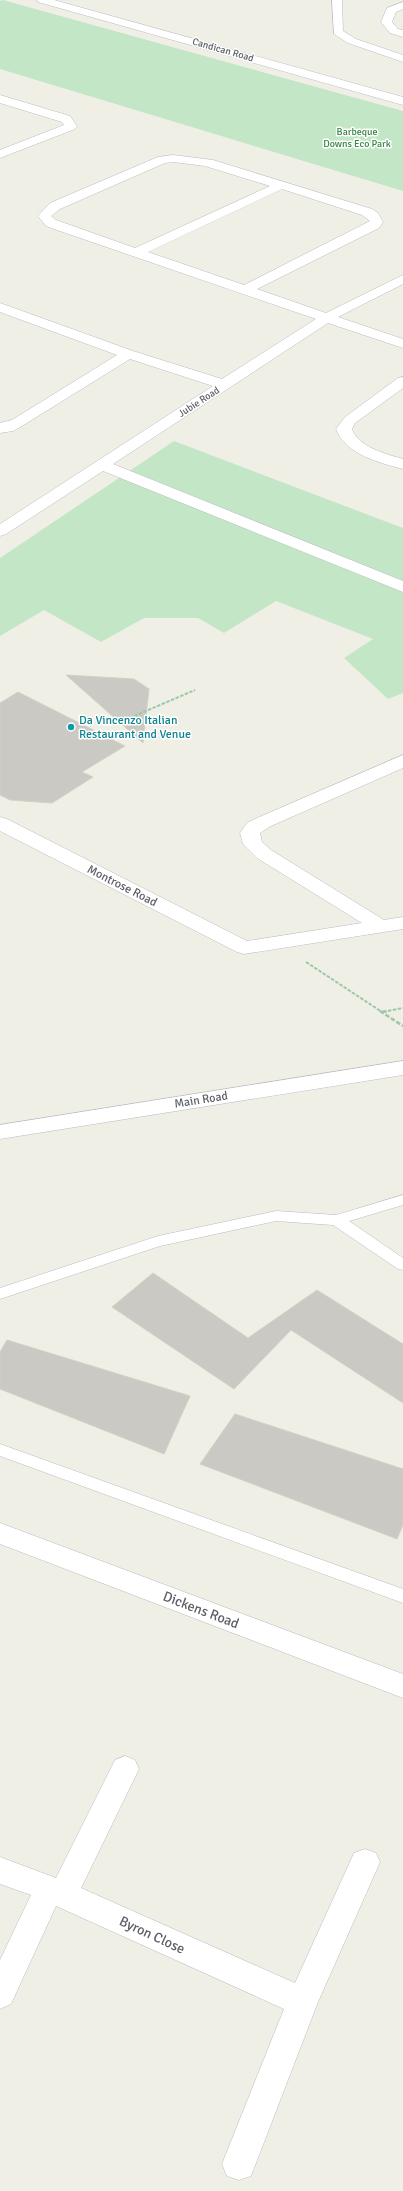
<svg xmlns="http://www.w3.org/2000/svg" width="403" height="2191" viewBox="0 0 403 2191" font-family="Signika,sans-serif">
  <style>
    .green { fill: #c3e6c7 }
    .building { fill: #cac9c3; stroke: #d4d1c4 }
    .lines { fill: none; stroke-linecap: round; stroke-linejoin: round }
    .service-casing { stroke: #babcc1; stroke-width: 1 }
    .minor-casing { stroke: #babcc1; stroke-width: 1 }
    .tertiary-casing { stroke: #babcc1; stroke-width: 1 }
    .path-far1 { stroke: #9cc7ad; stroke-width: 2; stroke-dasharray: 3.5 1.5; stroke-linecap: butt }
    .path { stroke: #9cc7ad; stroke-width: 2.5; stroke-dasharray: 4.5 2; stroke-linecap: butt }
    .service { fill: #fff; fill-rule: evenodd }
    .minor { fill: #fff; fill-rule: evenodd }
    .tertiary { fill: #fff; fill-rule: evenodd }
    .culture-dot { fill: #0f9aa8; stroke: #fff; stroke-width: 1.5 }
    .labels { text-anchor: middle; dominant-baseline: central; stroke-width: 3; stroke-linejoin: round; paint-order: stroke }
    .far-street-label { font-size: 10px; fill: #5d6066; stroke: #fff }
    .far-park-label { font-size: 10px; fill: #368443; stroke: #fff }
    .culture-label { font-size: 12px; fill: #0d838f; stroke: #fff; text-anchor: start }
    .street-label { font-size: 12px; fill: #5d6066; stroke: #fff }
    .near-street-label { font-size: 14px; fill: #5d6066; stroke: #fff }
  </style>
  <rect width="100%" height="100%" fill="#f0efe6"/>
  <path class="green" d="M 3,0 L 403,111 L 403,191 L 0,69 L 0,1 Z
    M 174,441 L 403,528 L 403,693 L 388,699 L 344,658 L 373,639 L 276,601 L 224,633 L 198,618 L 144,618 L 101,642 L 44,610 L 0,636 L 0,558 Z"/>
  <path class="building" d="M 66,675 L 134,679 L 149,689 L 143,743 Z
    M 18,692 L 125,746 L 82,772 L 93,777 L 52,803 L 10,800 L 0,795 L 0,703 Z
    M 153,1273 L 248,1338 L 317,1290 L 403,1344 L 403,1403 L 291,1330 L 234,1389 L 112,1307 Z
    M 7,1340 L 190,1396 L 164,1454 L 0,1389 L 0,1352 Z
    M 235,1414 L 403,1469 L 403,1525 L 397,1539 L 200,1464 Z"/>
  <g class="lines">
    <g class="service-casing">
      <path id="service" d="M 403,1195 L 403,1205 L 349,1221 L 403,1258 L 403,1270 L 398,1269 L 333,1225 L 276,1221 L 160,1246 L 0,1299 L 0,1288 L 158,1236 L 276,1211 L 336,1215 Z
        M 0,1444 L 403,1589 L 403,1603 L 0,1456 Z"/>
    </g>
    <g class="minor-casing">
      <path id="minor" d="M 37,0 L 54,0 L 403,97 L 403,105 L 38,2 Z
        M 332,0 L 342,0 L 343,31 L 356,39 L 403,55 L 403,62 L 348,43 L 334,34 Z
        M 403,2 L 403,9 L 396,12 L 392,22 L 398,29 L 403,30 L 403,37 L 390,33 L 381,22 L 387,8 Z
        M 0,95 L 70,116 L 77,126 L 75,129 L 0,158 L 0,150 L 64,125 L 62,122 L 0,103 Z
        M 173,155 L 213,160 L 372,209 L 378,213 L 383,222 L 379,228 L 257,289 L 326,313 L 403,275 L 403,284 L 338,317 L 403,339 L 403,348 L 328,323 L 113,464 L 403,581 L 403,592 L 103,471 L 6,534 L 0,536 L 0,524 L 213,386 L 130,359 L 22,426 L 13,431 L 0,433 L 0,423 L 12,420 L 117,355 L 0,312 L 0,303 L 133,351 L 222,379 L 316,319 L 54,229 L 46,226 L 38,216 L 50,203 L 158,157 ZM 173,162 L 205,166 L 270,186 L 135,248 L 56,220 L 51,216 L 60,209 L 165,163 ZM 282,189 L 362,215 L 370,221 L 244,285 L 148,252 Z
        M 403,377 L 403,388 L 355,423 L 352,429 C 358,447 386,454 403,459 L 403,469 C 380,463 345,454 336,429 L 345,417 L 398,378 Z
        M 403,755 L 403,768 L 271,826 L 260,833 L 262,842 L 271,850 L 384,920 L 403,917 L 403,929 L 244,954 L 237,952 L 0,831 L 0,817 L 7,819 L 247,941 L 362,923 L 257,858 L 243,844 L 240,833 L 247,823 L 257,818 Z
        M 0,1523 L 403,1674 L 403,1698 L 0,1544 Z
        M 125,1756 L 135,1760 L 139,1769 L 81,1888 L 295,1983 L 354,1853 L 365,1849 L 376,1853 L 380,1862 L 318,2002 L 251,2176 L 239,2180 L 227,2176 L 222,2164 L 284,2009 L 56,1906 L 11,2004 L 0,2009 L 0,1960 L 31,1895 L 0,1884 L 0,1857 L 56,1878 L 115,1760 Z"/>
    </g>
    <g class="tertiary-casing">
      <path id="tertiary" d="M 403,1061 L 403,1075 L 0,1139 L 0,1125 Z"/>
    </g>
    <path class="path-far1" d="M 125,720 L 195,690
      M 306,962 L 382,1012
      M 383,1012 L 403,1008"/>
    <path class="path" d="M 380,1011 L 403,1026
      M 382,1012 L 388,1011"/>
    <use href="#service" class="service"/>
    <use href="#minor" class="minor"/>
    <use href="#tertiary" class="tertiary"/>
  </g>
  <circle class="culture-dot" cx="71" cy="727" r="4"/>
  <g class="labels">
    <g class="far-street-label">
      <text transform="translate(223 50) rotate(16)">Candican Road</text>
      <text transform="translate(199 402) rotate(-33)">Jubie Road</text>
    </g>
    <g class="far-park-label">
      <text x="357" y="132">Barbeque<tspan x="357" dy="12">Downs Eco Park</tspan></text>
    </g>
    <g class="culture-label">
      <text x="79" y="720">Da Vincenzo Italian<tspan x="79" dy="14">Restaurant and Venue</tspan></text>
    </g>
    <g class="street-label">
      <text transform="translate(122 886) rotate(27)">Montrose Road</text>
      <text transform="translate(201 1100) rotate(-9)">Main Road</text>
    </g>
    <g class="near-street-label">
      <text transform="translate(201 1610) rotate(21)">Dickens Road</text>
      <text transform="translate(152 1935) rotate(25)">Byron Close</text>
    </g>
  </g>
</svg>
